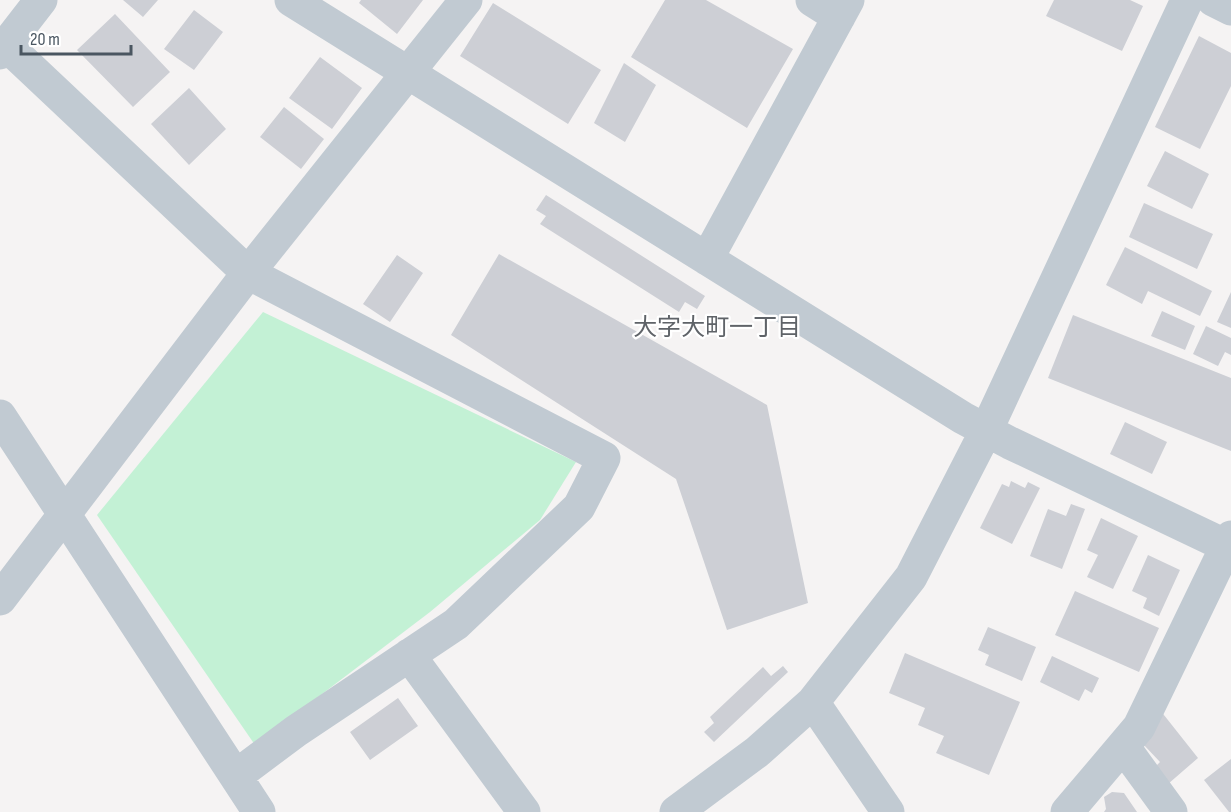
<svg xmlns="http://www.w3.org/2000/svg" width="1231" height="812" viewBox="0 0 1231 812" font-family="'Sofia Sans Condensed','Noto Sans JP',sans-serif">
  <style>
    .green { fill: #c3f1d5 }
    .building { fill: #cdcfd5 }
    .lines { fill: none; stroke-linecap: round; stroke-linejoin: round }
    .minor { stroke: #c1cad2; stroke-width: 33 }
    .labels { text-anchor: middle; dominant-baseline: central; stroke-width: 4.5; stroke-linejoin: round; paint-order: stroke }
    .neighbourhood-label { font-size: 24px; fill: #5f6368; stroke: #fff }
  </style>
  <rect width="100%" height="100%" fill="#f5f3f3"/>
  <path class="green" d="M 263,312 L 576,462 L 540,520 L 430,612 L 255,745 L 97,515 Z"/>
  <path class="building" d="M 123,0 L 158,0 L 143,17 Z
    M 361,0 L 423,0 L 397,34 L 359,3 Z
    M 665,0 L 706,0 L 793,49 L 747,128 L 631,57 Z
    M 1054,0 L 1130,0 L 1143,6 L 1122,51 L 1046,16 Z
    M 493,3 L 601,70 L 568,124 L 460,56 Z
    M 194,10 L 223,32 L 194,70 L 164,49 Z
    M 115,14 L 170,72 L 133,107 L 77,50 Z
    M 1199,36 L 1231,53 L 1231,86 L 1200,149 L 1155,127 Z
    M 320,57 L 362,88 L 332,129 L 289,98 Z
    M 624,63 L 656,85 L 625,142 L 594,123 Z
    M 189,88 L 226,129 L 189,165 L 151,124 Z
    M 284,107 L 324,139 L 301,169 L 260,137 Z
    M 1165,151 L 1209,174 L 1192,209 L 1147,186 Z
    M 546,195 L 705,296 L 697,309 L 685,302 L 679,312 L 540,224 L 546,216 L 536,210 Z
    M 1144,203 L 1213,234 L 1197,269 L 1129,237 Z
    M 1125,247 L 1212,291 L 1200,316 L 1148,291 L 1142,304 L 1106,285 Z
    M 499,254 L 767,405 L 808,603 L 727,630 L 676,479 L 451,335 Z
    M 397,255 L 423,273 L 390,322 L 363,304 Z
    M 1231,292 L 1231,328 L 1217,322 Z
    M 1162,311 L 1195,326 L 1185,350 L 1151,336 Z
    M 1073,315 L 1231,378 L 1231,451 L 1048,378 Z
    M 1206,326 L 1231,338 L 1231,355 L 1225,352 L 1218,366 L 1193,354 Z
    M 1125,422 L 1167,442 L 1152,474 L 1110,454 Z
    M 1011,481 L 1025,488 L 1028,482 L 1040,488 L 1012,544 L 980,528 L 1002,484 L 1009,487 Z
    M 1071,504 L 1085,509 L 1062,569 L 1030,556 L 1048,509 L 1066,516 Z
    M 1101,518 L 1138,536 L 1113,589 L 1087,577 L 1098,555 L 1087,550 Z
    M 1148,555 L 1180,570 L 1159,616 L 1143,608 L 1147,598 L 1132,591 Z
    M 1075,591 L 1159,628 L 1139,672 L 1055,635 Z
    M 988,627 L 1036,647 L 1022,681 L 985,665 L 989,655 L 978,650 Z
    M 905,653 L 1020,702 L 989,775 L 936,753 L 944,736 L 918,725 L 925,708 L 889,693 Z
    M 1052,656 L 1099,678 L 1092,693 L 1085,689 L 1079,701 L 1040,682 Z
    M 783,666 L 788,672 L 714,742 L 704,732 L 714,723 L 710,717 L 763,667 L 771,676 Z
    M 398,698 L 418,726 L 370,760 L 350,732 Z
    M 1160,710 L 1198,758 L 1168,784 L 1153,769 L 1160,762 L 1143,744 Z
    M 1231,759 L 1231,812 L 1229,812 L 1204,780 Z
    M 1112,792 L 1124,793 L 1137,812 L 1104,812 L 1106,809 L 1104,797 Z"/>
  <g class="lines">
    <path class="minor" d="M 291,0 L 963,418 L 1010,443 L 1231,548
      M 812,0 L 839,17
      M 1213,0 L 1231,9
      M 6,45 L 248,273 L 604,458 L 579,507 L 456,624 L 296,731 L 237,775
      M 0,53 L 41,0
      M 707,259 L 848,0
      M 0,416 L 259,812
      M 0,599 L 248,273 L 466,0
      M 409,655 L 524,812
      M 813,702 L 888,812
      M 1123,746 L 1171,812
      M 676,812 L 757,752 L 813,702 L 911,577 L 987,429 L 1187,0
      M 1067,812 L 1139,727 L 1231,537"/>
  </g>
  <g class="labels">
    <g class="neighbourhood-label">
      <text x="717" y="327">大字大町一丁目</text>
    </g>
  </g>
  <path d="M21 45v9h110v-9" fill="none" stroke="#4a5661" stroke-width="3"/>
  <text x="30" y="45" font-size="18" fill="#4a5661" stroke="#ffffff" stroke-width="4.5" paint-order="stroke">20 m</text>
</svg>
